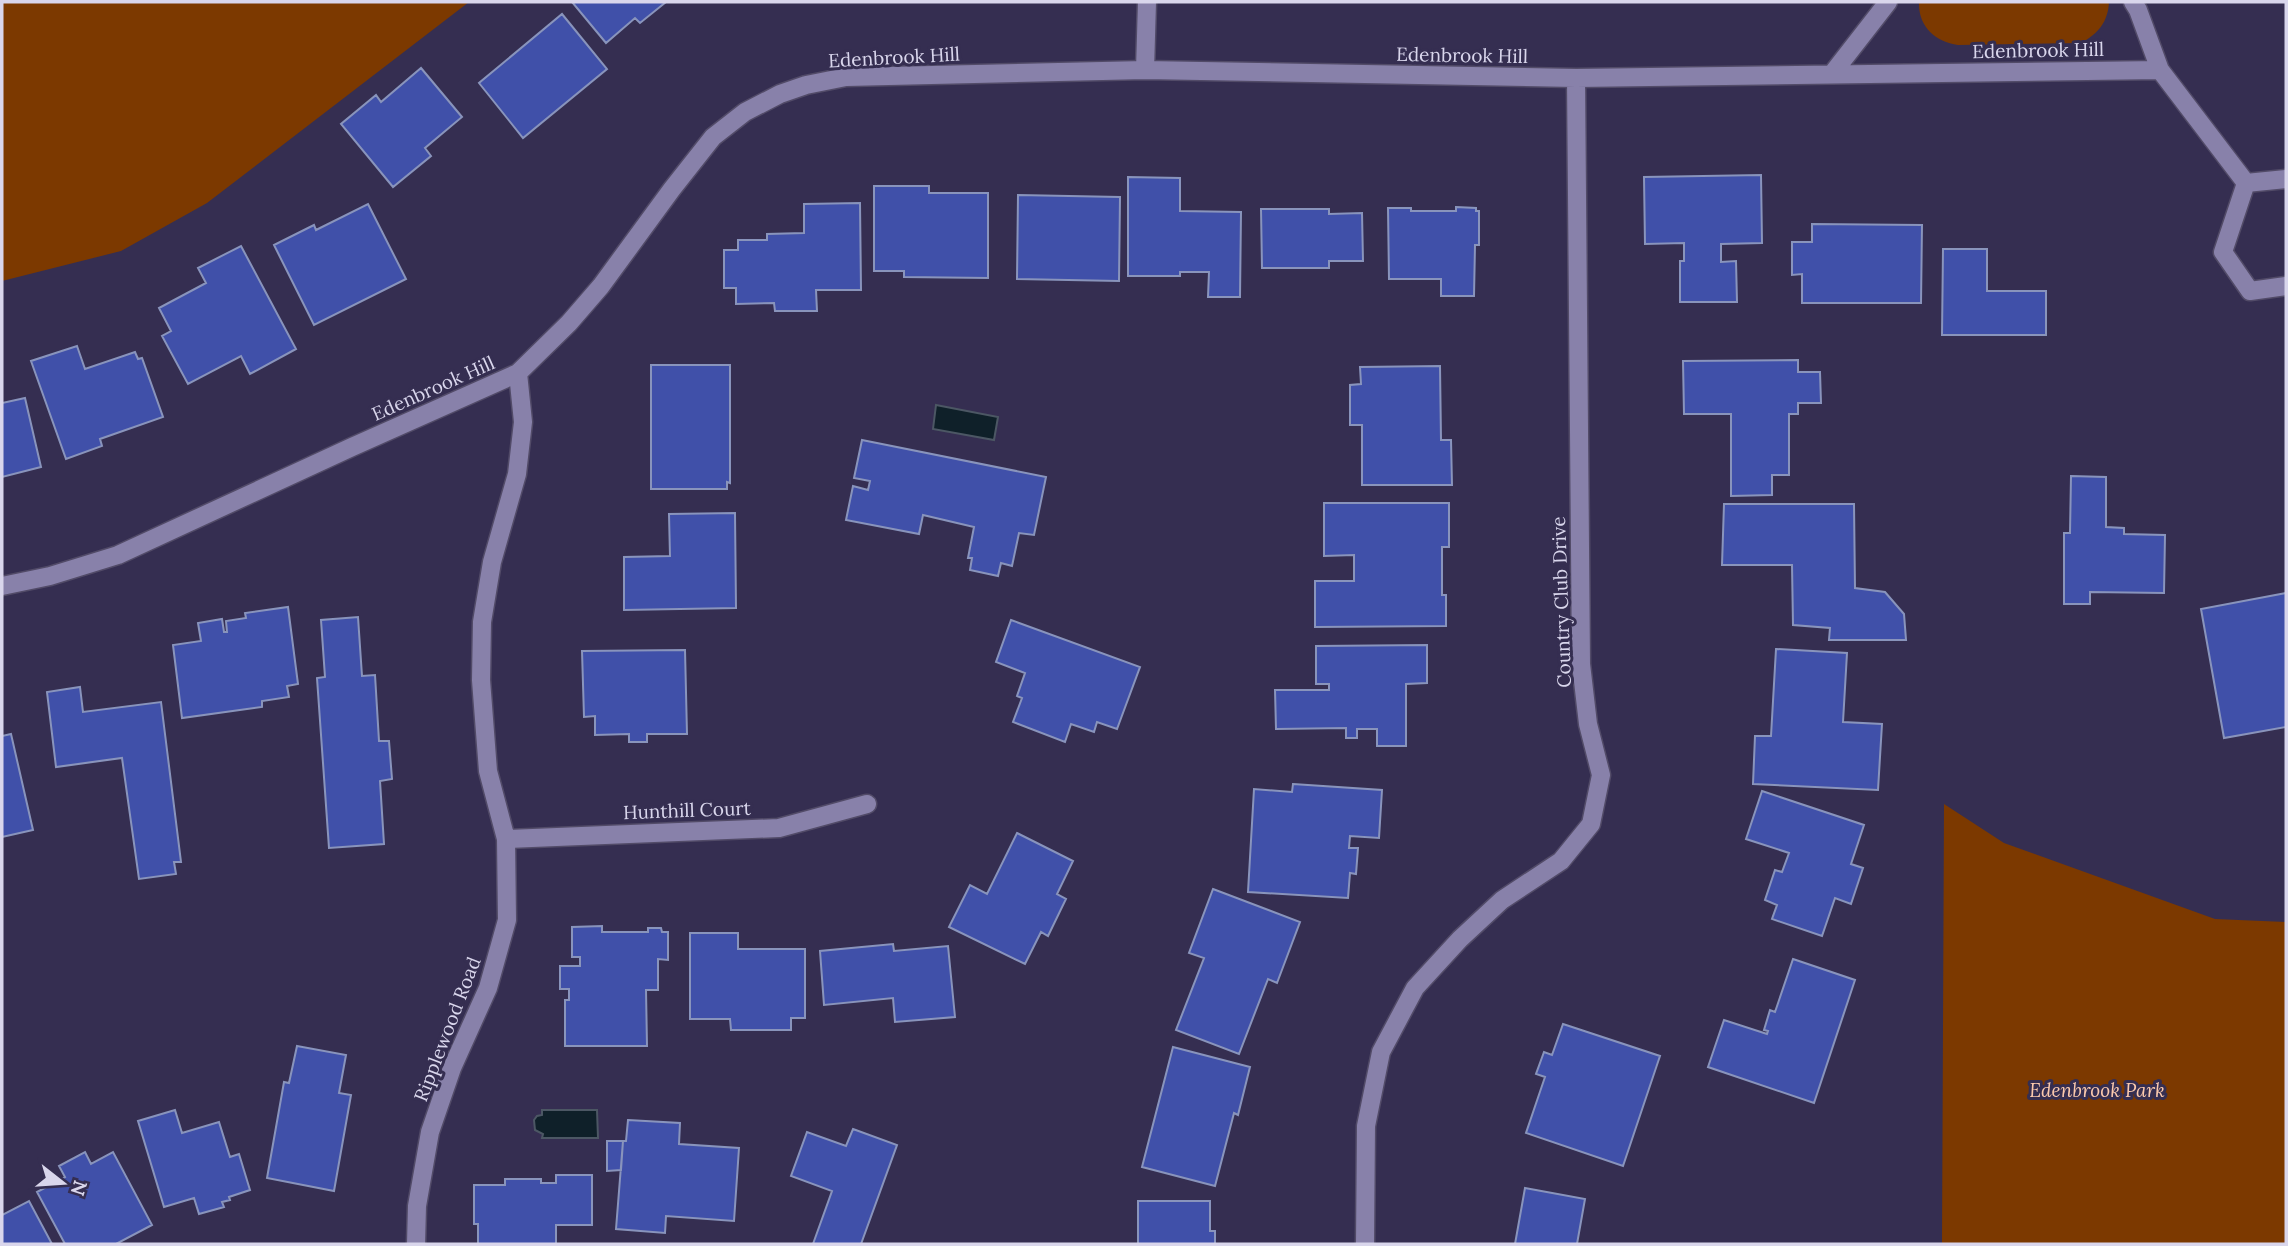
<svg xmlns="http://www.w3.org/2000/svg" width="2288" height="1246" viewBox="0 0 2288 1246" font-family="Lora,serif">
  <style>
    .green { fill: #7c3900 }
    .water { fill: #0f2029; stroke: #4c5764; stroke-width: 2 }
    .building { fill: #4050a9; stroke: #8994bc; stroke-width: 2 }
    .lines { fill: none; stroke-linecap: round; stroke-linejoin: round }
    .street-casing { stroke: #524b68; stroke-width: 21 }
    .street { stroke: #8881aa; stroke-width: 18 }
    .labels { text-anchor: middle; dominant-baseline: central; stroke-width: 6; stroke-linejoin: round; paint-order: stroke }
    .street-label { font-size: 19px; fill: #d9d6ec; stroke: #352e51 }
    .park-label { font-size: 19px; font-style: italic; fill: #fccaad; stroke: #352e51 }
  </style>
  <rect width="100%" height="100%" fill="#352e51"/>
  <path class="green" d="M 2,2 L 469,2 L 207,203 L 121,251 L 2,281 Z
    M 1919,2 L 2109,2 C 2108,22 2098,34 2081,43 L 1958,45 C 1935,42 1918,26 1919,2 Z
    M 1944,804 L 2004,843 L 2215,919 L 2286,922 L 2286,1244 L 1942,1244 Z"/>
  <path class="water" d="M 936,405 L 998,417 L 994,440 L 933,429 Z
    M 542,1110 L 597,1110 L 598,1138 L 542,1138 L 543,1134 L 535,1130 L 534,1120 L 537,1116 L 542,1115 Z"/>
  <path class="building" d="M 572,2 L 666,2 L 640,23 L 635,18 L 606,43 Z
    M 562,14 L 607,69 L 523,138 L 479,83 Z
    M 421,68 L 462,117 L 425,148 L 431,156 L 393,187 L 341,124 L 376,95 L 381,102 Z
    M 1761,175 L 1762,243 L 1721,244 L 1721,262 L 1736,261 L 1737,302 L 1680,302 L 1680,261 L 1684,261 L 1684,243 L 1645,244 L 1644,177 Z
    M 1128,177 L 1180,178 L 1180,211 L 1241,212 L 1240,297 L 1208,297 L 1209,272 L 1180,272 L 1180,276 L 1128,276 Z
    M 874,186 L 929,186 L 929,193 L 988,193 L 988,278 L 904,277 L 904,271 L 874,271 Z
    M 1018,195 L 1120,197 L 1119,281 L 1017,279 Z
    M 860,203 L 861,290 L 816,290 L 817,311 L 775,311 L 774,303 L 736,304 L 736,288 L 724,288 L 724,250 L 738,250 L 738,240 L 767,240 L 767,234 L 804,233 L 804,204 Z
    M 368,204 L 406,279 L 314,325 L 274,245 L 314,225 L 316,230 Z
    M 1456,207 L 1476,208 L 1476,211 L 1479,211 L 1479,245 L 1475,245 L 1474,296 L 1441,296 L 1441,279 L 1389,279 L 1388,208 L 1411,208 L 1411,211 L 1456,211 Z
    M 1261,209 L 1329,209 L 1329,214 L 1362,213 L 1363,261 L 1329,261 L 1329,268 L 1262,268 Z
    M 1812,224 L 1922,225 L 1921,303 L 1802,303 L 1802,274 L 1792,275 L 1792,242 L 1812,242 Z
    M 241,246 L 296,349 L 250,374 L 241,356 L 188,384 L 162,336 L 171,331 L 159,308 L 206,283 L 198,268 Z
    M 1943,249 L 1987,249 L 1987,291 L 2046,291 L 2046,335 L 1942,335 Z
    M 77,346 L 85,369 L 135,352 L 138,359 L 142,358 L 163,417 L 100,439 L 102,446 L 66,459 L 31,361 Z
    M 1798,360 L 1798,372 L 1820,372 L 1821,403 L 1798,403 L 1798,414 L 1789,414 L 1789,475 L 1772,475 L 1772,495 L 1731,496 L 1731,414 L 1684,414 L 1683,361 Z
    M 651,365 L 730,365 L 730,483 L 727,482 L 727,489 L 651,489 Z
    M 1440,366 L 1441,440 L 1451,440 L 1452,485 L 1362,485 L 1362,425 L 1350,425 L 1350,385 L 1361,384 L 1360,367 Z
    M 25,398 L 41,467 L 2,477 L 2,403 Z
    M 862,440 L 1046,477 L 1034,535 L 1019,533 L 1012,566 L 1001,563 L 998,576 L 970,570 L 972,558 L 968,558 L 974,527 L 923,515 L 919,534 L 846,520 L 853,486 L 868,490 L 870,481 L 854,478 Z
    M 2071,476 L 2106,477 L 2106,527 L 2124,528 L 2124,534 L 2165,535 L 2164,593 L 2090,592 L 2090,604 L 2064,604 L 2064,533 L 2070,533 Z
    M 1324,503 L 1449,503 L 1449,547 L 1442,547 L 1442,595 L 1446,595 L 1446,626 L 1315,627 L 1315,581 L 1354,581 L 1354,555 L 1324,556 Z
    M 1724,504 L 1854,504 L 1855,588 L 1885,592 L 1904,614 L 1906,640 L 1829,640 L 1830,628 L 1793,625 L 1792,565 L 1722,565 Z
    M 735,513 L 736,608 L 624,610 L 624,557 L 670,556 L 669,514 Z
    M 2286,593 L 2286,727 L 2224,738 L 2201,609 Z
    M 288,607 L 298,684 L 287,686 L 289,697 L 262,701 L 262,707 L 182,718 L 173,645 L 201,641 L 198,623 L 222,619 L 224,632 L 227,632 L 226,621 L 246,618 L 245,613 Z
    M 358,617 L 362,676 L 375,675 L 379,741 L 389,741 L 392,779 L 380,781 L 384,844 L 329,848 L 317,678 L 325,677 L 321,620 Z
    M 1011,620 L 1140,667 L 1117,729 L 1097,722 L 1094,732 L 1071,724 L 1065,742 L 1013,722 L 1022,698 L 1017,696 L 1025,673 L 996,662 Z
    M 1427,645 L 1427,683 L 1406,684 L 1406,746 L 1377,746 L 1377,729 L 1357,729 L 1357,738 L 1346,738 L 1346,728 L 1276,729 L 1275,690 L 1329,690 L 1329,684 L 1316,684 L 1316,646 Z
    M 1776,649 L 1847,653 L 1843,722 L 1882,724 L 1878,790 L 1753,784 L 1755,736 L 1771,736 Z
    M 685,650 L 687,734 L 647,734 L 647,742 L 629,742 L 629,734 L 595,735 L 595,716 L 584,717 L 582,651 Z
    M 80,687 L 83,712 L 161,702 L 181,862 L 174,862 L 176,874 L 139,879 L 122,758 L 56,767 L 47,692 Z
    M 11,734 L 33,830 L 2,837 L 2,736 Z
    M 1293,784 L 1382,790 L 1379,838 L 1350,836 L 1349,848 L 1358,848 L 1356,874 L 1350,873 L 1348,898 L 1248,892 L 1254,789 L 1292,792 Z
    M 1762,791 L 1864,825 L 1851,864 L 1863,868 L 1851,904 L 1835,898 L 1822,936 L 1772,919 L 1777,905 L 1765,900 L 1775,870 L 1782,872 L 1789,853 L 1746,839 Z
    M 1017,833 L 1073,861 L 1057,894 L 1066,899 L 1048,936 L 1041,932 L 1025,964 L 949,927 L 970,885 L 987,894 Z
    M 1213,889 L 1300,922 L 1277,983 L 1268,979 L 1239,1054 L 1176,1030 L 1204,958 L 1189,953 Z
    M 602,926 L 602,932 L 648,932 L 648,928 L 661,928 L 662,932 L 668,932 L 668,960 L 658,959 L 658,990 L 646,990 L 647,1046 L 565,1046 L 565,1000 L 569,1000 L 569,989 L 560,989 L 560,966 L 580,966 L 580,957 L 572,957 L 572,927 Z
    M 690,933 L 738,933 L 738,949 L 805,949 L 805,1018 L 791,1018 L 791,1030 L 731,1030 L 730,1019 L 690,1019 Z
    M 893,944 L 894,951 L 948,946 L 955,1017 L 895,1022 L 893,998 L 824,1005 L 820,951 Z
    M 1793,959 L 1855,980 L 1814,1103 L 1708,1067 L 1724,1020 L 1767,1034 L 1768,1031 L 1764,1030 L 1770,1010 L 1775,1012 Z
    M 1563,1024 L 1660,1056 L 1623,1166 L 1526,1133 L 1545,1077 L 1536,1074 L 1544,1052 L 1552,1055 Z
    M 297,1046 L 346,1055 L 339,1093 L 351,1095 L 334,1191 L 267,1178 L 284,1082 L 289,1083 Z
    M 1173,1047 L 1250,1067 L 1238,1115 L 1234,1113 L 1215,1186 L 1142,1167 Z
    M 175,1110 L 182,1133 L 219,1122 L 230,1157 L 239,1154 L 250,1190 L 229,1197 L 230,1200 L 222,1202 L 224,1207 L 199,1214 L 194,1198 L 164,1207 L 138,1121 Z
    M 628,1120 L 680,1123 L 679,1144 L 739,1148 L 734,1221 L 666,1216 L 665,1233 L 616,1229 L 623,1141 L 626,1141 Z
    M 853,1129 L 897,1145 L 861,1244 L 813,1244 L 832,1191 L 791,1176 L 807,1132 L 846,1146 Z
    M 607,1141 L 623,1141 L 621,1170 L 607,1171 Z
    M 85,1152 L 91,1164 L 113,1152 L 152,1225 L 116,1244 L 65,1244 L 37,1192 L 65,1177 L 59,1166 Z
    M 556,1175 L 592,1175 L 592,1225 L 556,1225 L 556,1244 L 478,1244 L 478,1224 L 474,1224 L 474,1185 L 505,1185 L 505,1179 L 541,1179 L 541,1183 L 556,1183 Z
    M 1525,1188 L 1585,1199 L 1577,1244 L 1515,1244 Z
    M 29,1201 L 52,1244 L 2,1244 L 2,1215 Z
    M 1138,1201 L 1210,1201 L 1210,1231 L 1215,1231 L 1215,1244 L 1138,1244 Z"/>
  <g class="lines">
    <g class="street-casing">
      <path id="street" d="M 2133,2 L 2138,10 L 2160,70 L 2246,183
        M 1145,70 L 1147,2
        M 1832,74 L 1888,2
        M 2246,183 L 2223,252 L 2250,291 L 2286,286
        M 2246,183 L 2286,179
        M 2,586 L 50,576 L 118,555 L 352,447 L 518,373 L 569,323 L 601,286 L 672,189 L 713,137 L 745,112 L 780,94 L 806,85 L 846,77 L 1145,70 L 1576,78 L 2160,70
        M 506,839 L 779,828 L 867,804
        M 416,1244 L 417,1206 L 430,1132 L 452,1068 L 488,988 L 507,920 L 506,839 L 488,771 L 481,680 L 482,622 L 492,562 L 517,474 L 523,422 L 518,373
        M 1365,1244 L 1366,1126 L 1381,1052 L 1415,988 L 1460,939 L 1502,900 L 1561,861 L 1591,824 L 1601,775 L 1588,724 L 1581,664 L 1576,78"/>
    </g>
    <use href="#street" class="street"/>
  </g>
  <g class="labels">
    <g class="street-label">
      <text transform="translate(2038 50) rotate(-1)">Edenbrook Hill</text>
      <text transform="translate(1462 55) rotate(1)">Edenbrook Hill</text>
      <text transform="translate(894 57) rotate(-3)">Edenbrook Hill</text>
      <text transform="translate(433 388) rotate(-24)">Edenbrook Hill</text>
      <text transform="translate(1561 602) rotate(-92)">Country Club Drive</text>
      <text transform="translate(687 810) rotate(-2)">Hunthill Court</text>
      <text transform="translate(447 1029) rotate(-69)">Ripplewood Road</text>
    </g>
    <g class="park-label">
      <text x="2097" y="1090">Edenbrook Park</text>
    </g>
  </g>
  <rect width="2288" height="1246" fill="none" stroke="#d9d6ec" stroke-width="7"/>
  <g transform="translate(63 1183) rotate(107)" stroke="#352e51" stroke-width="5" paint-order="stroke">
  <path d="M0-5L12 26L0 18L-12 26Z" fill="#d9d6ec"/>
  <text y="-10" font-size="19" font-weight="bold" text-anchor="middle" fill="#d9d6ec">N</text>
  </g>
</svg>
